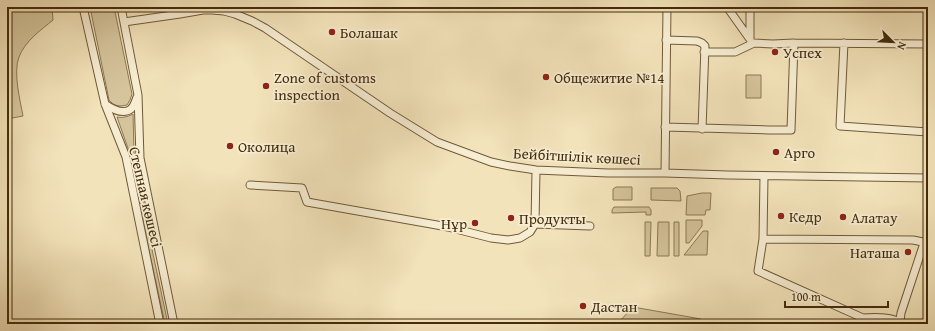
<svg xmlns="http://www.w3.org/2000/svg" width="935" height="331" viewBox="0 0 935 331" font-family="'Gentium Book Plus',serif">
  <style>
    .green { fill: #d5c49c; stroke: #8c7854 }
    .lines { fill: none; stroke-linecap: round; stroke-linejoin: round }
    .minor-casing { stroke: #705a38; stroke-width: 9 }
    .minor { stroke: #f7edd2; stroke-width: 7 }
    .poi-dot { fill: #8f2418; stroke: #f7edd2; stroke-width: 1.5 }
    .labels { text-anchor: middle; dominant-baseline: central; stroke-width: 3.5; stroke-linejoin: round; paint-order: stroke }
    .poi-label { font-size: 15px; fill: #442c0c; stroke: #f7edd2; text-anchor: start }
    .street-label { font-size: 15px; fill: #442c0c; stroke: #f7edd2 }
  </style>
  <rect width="100%" height="100%" fill="#f3e3ba"/>
  <filter id="stains"><feTurbulence type="fractalNoise" baseFrequency=".005" numOctaves="4"/><feColorMatrix values="0 0 0 0 .2 0 0 0 0 .09 0 0 0 0 .02 0 0 0 .5 -.17"/></filter>
  <radialGradient id="worn" r=".72"><stop offset=".6" stop-color="#630" stop-opacity="0"/><stop offset="1" stop-color="#630" stop-opacity=".3"/></radialGradient>
  <path class="green" d="M 7,7 L 52,7 L 53,20 C 41,30 25,41 19,57 C 13,72 20,100 23,116 L 7,119 Z
    M 90,7 L 114,7 L 132,94 L 130,100 L 127,105 C 119,107 114,106 109,100 Z
    M 746,75 L 761,75 L 761,98 L 746,98 Z
    M 133,114 L 134,153 L 150,240 L 168,324 L 165,324 L 149,250 L 130,154 L 117,117 C 123,118 127,117 133,114 Z
    M 616,187 L 632,187 L 632,200 L 613,200 L 613,189 Z
    M 651,188 L 677,188 L 680,191 L 681,201 L 651,200 Z
    M 702,193 L 711,193 L 710,210 L 706,210 L 705,215 L 686,215 L 687,196 Z
    M 614,207 L 649,207 L 651,210 L 651,215 L 646,215 L 646,212 L 612,213 L 612,210 Z
    M 686,220 L 702,220 L 702,226 L 689,243 L 686,243 Z
    M 645,222 L 651,222 L 650,256 L 645,256 Z
    M 658,222 L 669,222 L 669,256 L 657,256 Z
    M 674,222 L 679,222 L 679,256 L 674,256 Z
    M 703,231 L 708,231 L 707,255 L 684,255 Z
    M 633,307 L 701,319 L 705,324 L 617,324 Z"/>
  <g class="lines">
    <g class="minor-casing">
      <path id="minor" d="M 83,7 L 105,104 L 126,157 L 160,324
        M 121,7 L 138,95 L 140,158 L 174,324
        M 727,7 L 749,38
        M 124,22 L 180,14 L 203,10 L 212,10 L 224,11 L 235,14 L 252,21 L 265,28 L 390,113 L 437,142 L 491,162 L 510,166 L 536,170 L 608,173 L 665,173 L 728,175 L 928,178
        M 750,39 L 750,7
        M 666,40 L 697,41 L 702,43 L 705,46 L 702,129
        M 844,43 L 840,126 L 928,132
        M 704,52 L 735,52 L 754,43 L 773,44 L 794,43 L 928,44
        M 105,104 C 112,109 123,115 131,109 C 134,106 136,100 137,97
        M 665,127 L 769,130 L 791,130 L 794,43
        M 665,173 L 667,7
        M 764,176 L 763,239 L 913,240 L 928,243
        M 250,185 L 302,188 L 307,202 L 448,227 L 491,238 L 508,240 L 520,238 L 530,232 L 535,224 L 590,226
        M 535,224 L 536,170
        M 763,239 L 758,271 L 863,318 C 879,317 890,317 906,324
        M 900,321 L 901,313 L 924,243"/>
    </g>
    <use href="#minor" class="minor"/>
  </g>
  <g class="poi-dot">
    <circle cx="332" cy="32" r="4"/>
    <circle cx="775" cy="52" r="4"/>
    <circle cx="546" cy="77" r="4"/>
    <circle cx="266" cy="86" r="4"/>
    <circle cx="230" cy="146" r="4"/>
    <circle cx="776" cy="152" r="4"/>
    <circle cx="781" cy="216" r="4"/>
    <circle cx="843" cy="217" r="4"/>
    <circle cx="511" cy="218" r="4"/>
    <circle cx="475" cy="223" r="4"/>
    <circle cx="908" cy="252" r="4"/>
    <circle cx="583" cy="306" r="4"/>
  </g>
  <g class="labels">
    <g class="poi-label">
      <text x="340" y="32">Болашак</text>
      <text x="783" y="52">Успех</text>
      <text x="274" y="77">Zone of customs<tspan x="274" dy="17">inspection</tspan></text>
      <text x="554" y="77">Общежитие №14</text>
      <text x="238" y="146">Околица</text>
      <text x="784" y="152">Арго</text>
      <text x="789" y="216">Кедр</text>
      <text x="851" y="217">Алатау</text>
      <text x="519" y="218">Продукты</text>
      <text x="467" y="223" text-anchor="end">Нұр</text>
      <text x="900" y="252" text-anchor="end">Наташа</text>
      <text x="591" y="306">Дастан</text>
    </g>
    <g class="street-label">
      <text transform="translate(577 156) rotate(3)">Бейбітшілік көшесі</text>
      <text transform="translate(146 197) rotate(77)">Степная көшесі</text>
    </g>
  </g>
  <rect width="935" height="331" fill="none" stroke="#f3e3ba" stroke-width="24"/>
  <rect x="8" y="8" width="919" height="315" fill="none" stroke="#442c0c" stroke-width="2"/>
  <rect x="12" y="12" width="911" height="307" fill="none" stroke="#442c0c"/>
  <g transform="translate(893 42) rotate(114)" stroke="#f7edd2" stroke-width="3" paint-order="stroke">
  <path d="M0-3L7 15L0 10L-7 15Z" fill="#442c0c"/>
  <text y="-6" font-size="11" font-weight="bold" text-anchor="middle" fill="#442c0c">N</text>
  </g>
  <path d="M785 301v6h103v-6" fill="none" stroke="#442c0c" stroke-width="2"/>
  <text x="791" y="301" font-size="12" fill="#442c0c" stroke="#f7edd2" stroke-width="3" paint-order="stroke">100 m</text>
  <rect width="100%" height="100%" filter="url(#stains)"/>
  <rect width="100%" height="100%" fill="url(#worn)"/>
</svg>
